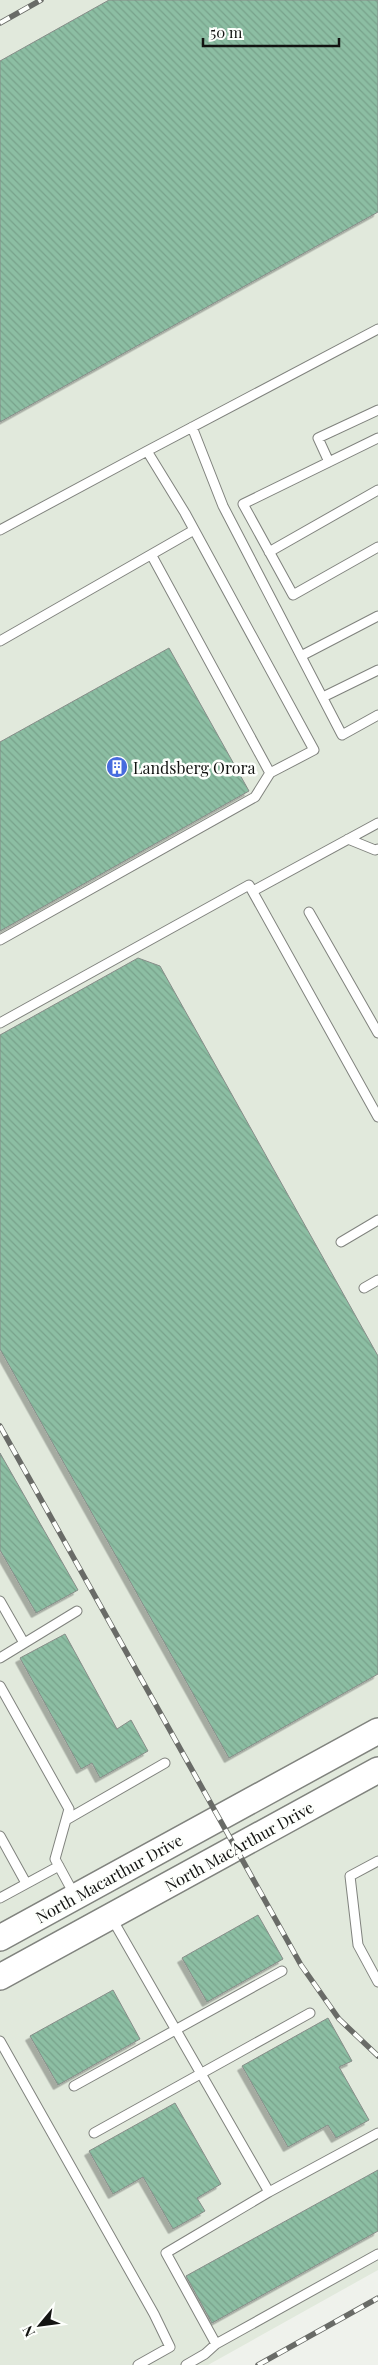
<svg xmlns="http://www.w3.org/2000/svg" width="378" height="2365" viewBox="0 0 378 2365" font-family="'Playfair Display',serif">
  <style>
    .built { fill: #e1e9dc }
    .building { fill: url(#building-back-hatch); stroke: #878d89; filter: url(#shadow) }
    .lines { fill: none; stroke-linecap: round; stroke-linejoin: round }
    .lane-casing { stroke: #80837e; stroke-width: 11 }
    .secondary-casing { stroke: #80837e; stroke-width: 28 }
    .lane { stroke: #fff; stroke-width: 9 }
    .secondary { stroke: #fff; stroke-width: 25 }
    .rail-casing { stroke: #696b67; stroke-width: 5.5 }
    .rail { stroke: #fdfffc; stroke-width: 4; stroke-dasharray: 11; stroke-linecap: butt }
    .labels { text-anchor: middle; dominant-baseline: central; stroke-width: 5; stroke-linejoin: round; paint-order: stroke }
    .poi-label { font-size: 16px; fill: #131412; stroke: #fdfffc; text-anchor: start }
    .street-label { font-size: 16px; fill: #131412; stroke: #fdfffc }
  </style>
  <defs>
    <pattern id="building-back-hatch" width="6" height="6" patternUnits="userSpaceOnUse" patternTransform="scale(1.25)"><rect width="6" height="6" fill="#8cbea3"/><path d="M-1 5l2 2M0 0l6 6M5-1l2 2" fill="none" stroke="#78a28b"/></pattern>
    <filter id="shadow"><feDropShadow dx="-4.5" dy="4.5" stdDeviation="0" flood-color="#0004"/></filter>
  </defs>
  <rect width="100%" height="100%" fill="#eff2ec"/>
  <path class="built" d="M 0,0 L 378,0 L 378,2270 L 208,2365 L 0,2365 Z"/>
  <path class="building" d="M 109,0 L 378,0 L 378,212 L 0,422 L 0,61 Z
    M 169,648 L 249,791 L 0,931 L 0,742 Z
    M 138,958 L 160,966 L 378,1356 L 378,1674 L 229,1758 L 0,1349 L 0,1035 Z
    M 0,1453 L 78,1590 L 36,1613 L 0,1550 Z
    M 65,1634 L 117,1729 L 131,1720 L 148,1751 L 100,1778 L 92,1763 L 81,1769 L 20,1658 Z
    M 258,1915 L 283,1959 L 207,2002 L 182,1958 Z
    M 113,1990 L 140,2039 L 58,2085 L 30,2036 Z
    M 328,2018 L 352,2061 L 339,2067 L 369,2120 L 336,2138 L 328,2125 L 288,2147 L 242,2066 Z
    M 175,2103 L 221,2184 L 197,2198 L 205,2211 L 173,2229 L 143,2177 L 113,2194 L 89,2151 Z
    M 378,2170 L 378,2231 L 212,2323 L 186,2276 Z"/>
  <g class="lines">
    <g class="lane-casing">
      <path id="lane" d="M 192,427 L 223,506 L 342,735 L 378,715
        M 378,438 L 243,504 L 293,595 L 378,547
        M 329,462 L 318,438 L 378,410
        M 0,530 L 147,451
        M 269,552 L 378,490
        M 152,556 L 270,773
        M 0,641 L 194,530
        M 301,656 L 378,616
        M 323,697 L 378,670
        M 348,839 L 375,850 L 378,849
        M 253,891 L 378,823
        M 309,912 L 378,1033
        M 0,940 L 255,797 L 270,773 L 314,750 L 185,513 L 147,451 L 378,329
        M 0,1023 L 249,885 L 378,1117
        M 341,1242 L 378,1220
        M 364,1288 L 378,1280
        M 0,1601 L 24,1643
        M 0,1658 L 77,1611
        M 0,1686 L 69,1809 L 55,1859 L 74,1894
        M 66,1820 L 165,1763
        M 0,1836 L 26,1883
        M 378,1861 L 350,1876 L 358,1945 L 378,1982
        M 0,1898 L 59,1866
        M 111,1917 L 269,2192 L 166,2253 L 216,2344 L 378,2254
        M 0,2041 L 154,2314 L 170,2347 L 138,2365
        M 74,2086 L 282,1971
        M 94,2133 L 310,2013
        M 269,2192 L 378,2133
        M 186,2365 L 205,2354 L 216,2344"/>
    </g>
    <g class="secondary-casing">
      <path id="secondary" d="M 0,1938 L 378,1731
        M 0,1977 L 378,1770"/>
    </g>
    <use href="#lane" class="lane"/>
    <use href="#secondary" class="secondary"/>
    <g class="rail-casing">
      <path id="rail" d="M 0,23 L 41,0
        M 0,1426 L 301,1965 L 339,2019 L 378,2056
        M 258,2365 L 378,2298"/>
    </g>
    <use href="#rail" class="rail"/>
  </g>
  <defs>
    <g id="building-disc" transform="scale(1.125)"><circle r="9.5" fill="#476bde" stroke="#fdfffc"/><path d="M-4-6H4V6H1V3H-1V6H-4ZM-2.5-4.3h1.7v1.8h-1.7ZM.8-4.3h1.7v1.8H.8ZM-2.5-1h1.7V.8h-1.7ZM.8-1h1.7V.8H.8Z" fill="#fff"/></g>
  </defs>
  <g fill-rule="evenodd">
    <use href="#building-disc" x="117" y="767"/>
  </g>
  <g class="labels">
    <g class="poi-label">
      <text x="133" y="767">Landsberg Orora</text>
    </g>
    <g class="street-label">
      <text transform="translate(239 1846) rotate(-29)">North MacArthur Drive</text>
      <text transform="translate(109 1878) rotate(-29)">North Macarthur Drive</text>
    </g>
  </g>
  <g transform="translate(40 2325) rotate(241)" stroke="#fdfffc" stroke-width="4" paint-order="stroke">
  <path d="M0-4L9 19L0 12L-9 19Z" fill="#131412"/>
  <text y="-8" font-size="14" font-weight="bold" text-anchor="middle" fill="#131412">N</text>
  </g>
  <path d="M203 38v8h136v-8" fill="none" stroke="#131412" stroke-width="2.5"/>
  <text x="210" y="38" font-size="15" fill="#131412" stroke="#fdfffc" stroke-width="4" paint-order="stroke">50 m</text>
</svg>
